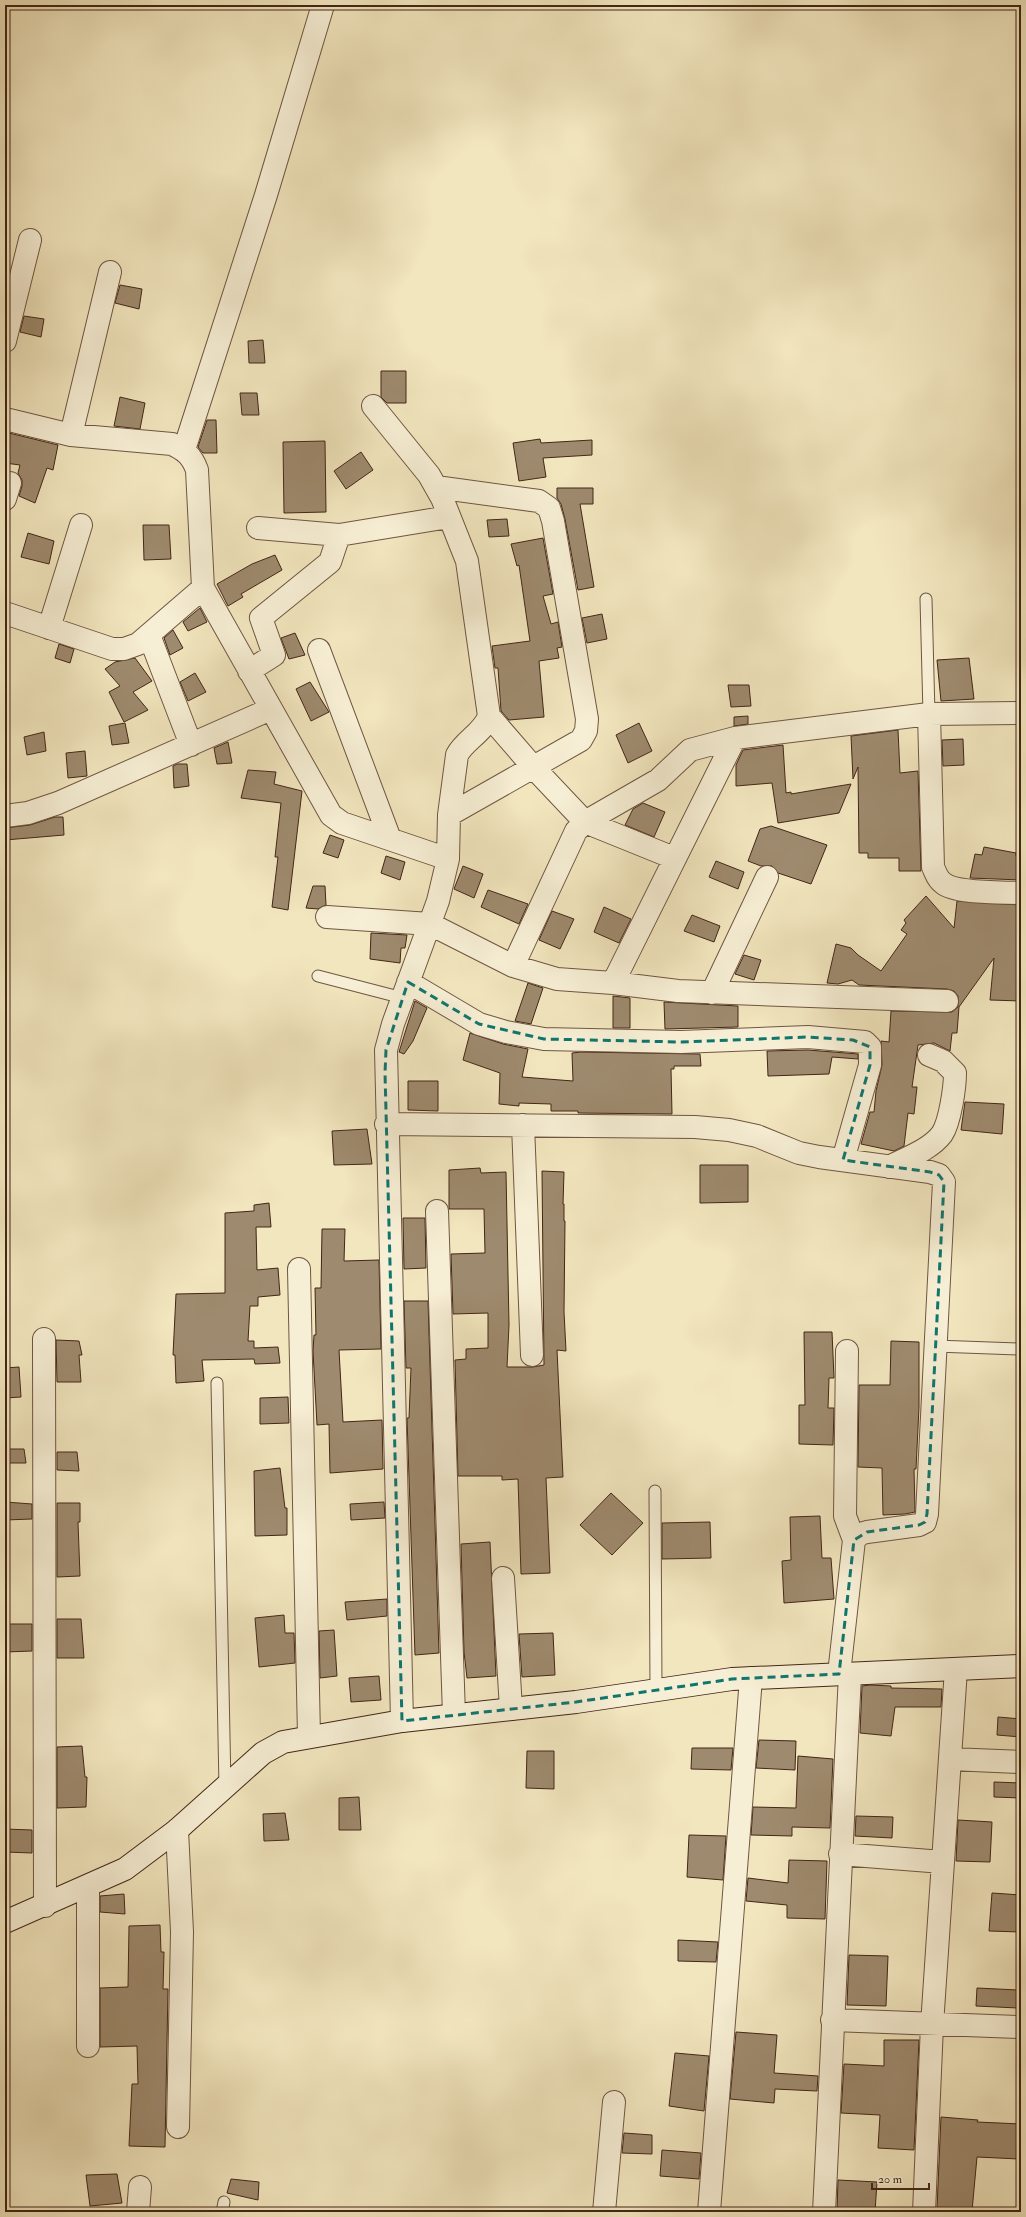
<svg xmlns="http://www.w3.org/2000/svg" width="1026" height="2217" viewBox="0 0 1026 2217" font-family="'IM FELL Double Pica',serif">
  <style>
    .building { fill: #9e8a6e; stroke: #432617 }
    .lines { fill: none; stroke-linecap: round; stroke-linejoin: round }
    .lane-casing { stroke: #6f5641; stroke-width: 13 }
    .street-casing { stroke: #6f5641; stroke-width: 24 }
    .secondary-casing { stroke: #432617; stroke-width: 24 }
    .lane { stroke: #f7efd5; stroke-width: 11 }
    .street { stroke: #f7efd5; stroke-width: 22 }
    .secondary { stroke: #f7efd5; stroke-width: 22 }
    .marked { fill: none; stroke: #0f766e; stroke-width: 3; stroke-dasharray: 8 5; stroke-linejoin: round }
  </style>
  <rect width="100%" height="100%" fill="#f2e6be"/>
  <filter id="stains"><feTurbulence type="fractalNoise" baseFrequency=".005" numOctaves="4"/><feColorMatrix values="0 0 0 0 .2 0 0 0 0 .09 0 0 0 0 .02 0 0 0 .5 -.17"/></filter>
  <radialGradient id="worn" r=".72"><stop offset=".6" stop-color="#630" stop-opacity="0"/><stop offset="1" stop-color="#630" stop-opacity=".3"/></radialGradient>
  <path class="building" d="M 120,285 L 142,289 L 139,309 L 115,303 Z
    M 24,316 L 44,319 L 41,337 L 20,332 Z
    M 263,340 L 265,363 L 249,363 L 248,341 Z
    M 381,371 L 406,371 L 406,403 L 387,403 L 381,397 Z
    M 240,393 L 257,393 L 259,415 L 242,415 Z
    M 120,397 L 145,403 L 140,429 L 114,426 Z
    M 207,420 L 216,420 L 217,453 L 203,453 L 198,447 Z
    M 5,432 L 58,445 L 53,470 L 47,468 L 35,503 L 19,496 L 22,486 L 22,480 L 18,473 L 20,465 L 5,463 Z
    M 540,439 L 541,443 L 592,440 L 592,455 L 543,458 L 546,477 L 519,481 L 513,443 Z
    M 325,441 L 326,512 L 284,513 L 283,442 Z
    M 361,452 L 373,470 L 346,489 L 334,471 Z
    M 557,488 L 593,488 L 593,504 L 580,504 L 594,587 L 578,590 L 565,519 L 561,504 L 557,498 Z
    M 507,519 L 509,536 L 489,537 L 487,520 Z
    M 143,525 L 169,525 L 171,559 L 144,560 Z
    M 28,533 L 54,541 L 49,564 L 21,557 Z
    M 543,538 L 553,594 L 543,596 L 551,624 L 558,622 L 562,647 L 557,648 L 559,658 L 539,661 L 544,717 L 509,720 L 501,711 L 498,668 L 495,668 L 492,646 L 530,641 L 519,565 L 517,566 L 511,544 Z
    M 275,555 L 282,570 L 241,594 L 243,597 L 228,606 L 217,584 L 252,564 Z
    M 200,608 L 207,622 L 188,631 L 183,622 Z
    M 602,614 L 607,639 L 587,643 L 582,618 Z
    M 173,630 L 183,648 L 170,655 L 164,638 Z
    M 295,633 L 305,655 L 289,659 L 281,638 Z
    M 59,644 L 74,649 L 70,663 L 55,658 Z
    M 135,658 L 152,681 L 133,692 L 148,710 L 124,722 L 109,692 L 120,686 L 105,669 L 115,662 Z
    M 969,658 L 974,699 L 941,701 L 937,660 Z
    M 195,673 L 206,692 L 188,701 L 180,682 Z
    M 310,682 L 329,712 L 311,721 L 296,689 Z
    M 728,685 L 749,685 L 751,706 L 731,707 Z
    M 748,716 L 748,724 L 734,726 L 734,717 Z
    M 125,723 L 129,743 L 112,745 L 109,726 Z
    M 639,723 L 652,751 L 628,763 L 616,735 Z
    M 898,730 L 900,773 L 918,771 L 921,871 L 899,871 L 899,858 L 868,858 L 868,853 L 859,853 L 858,767 L 853,779 L 851,736 Z
    M 44,732 L 46,751 L 27,755 L 24,737 Z
    M 963,739 L 964,765 L 943,766 L 942,740 Z
    M 228,742 L 232,763 L 217,764 L 214,748 Z
    M 783,745 L 786,793 L 791,792 L 791,794 L 851,784 L 839,813 L 778,823 L 772,783 L 736,786 L 736,765 L 743,750 Z
    M 85,751 L 87,776 L 68,778 L 66,753 Z
    M 177,764 L 187,764 L 189,786 L 174,788 L 173,766 Z
    M 248,770 L 276,772 L 274,784 L 302,791 L 288,910 L 272,907 L 278,857 L 275,857 L 281,803 L 241,798 Z
    M 643,803 L 665,812 L 654,837 L 625,825 L 633,809 Z
    M 55,817 L 63,817 L 64,835 L 5,840 L 5,828 L 30,825 Z
    M 771,826 L 827,845 L 811,884 L 778,873 L 772,866 L 761,866 L 748,861 L 760,829 Z
    M 330,835 L 344,840 L 338,858 L 323,853 Z
    M 984,847 L 1016,853 L 1016,856 L 1021,857 L 1021,880 L 970,878 L 975,854 L 982,855 Z
    M 386,856 L 405,862 L 400,880 L 381,873 Z
    M 716,861 L 744,872 L 738,889 L 709,877 Z
    M 463,866 L 483,874 L 474,898 L 454,889 Z
    M 313,886 L 325,886 L 326,905 L 318,909 L 306,908 Z
    M 488,890 L 528,904 L 519,924 L 481,907 Z
    M 926,896 L 954,928 L 957,901 L 1021,905 L 1021,1001 L 990,1000 L 994,958 L 959,1007 L 957,1033 L 952,1033 L 950,1051 L 934,1043 L 918,1045 L 912,1087 L 917,1087 L 914,1114 L 908,1113 L 904,1146 L 894,1151 L 861,1144 L 870,1112 L 874,1112 L 876,1091 L 882,1065 L 881,1041 L 889,1042 L 891,1011 L 952,1012 L 958,1007 L 958,996 L 954,991 L 947,989 L 859,985 L 852,980 L 838,984 L 827,983 L 836,944 L 851,948 L 858,955 L 881,971 L 907,934 L 901,930 L 906,923 L 904,920 Z
    M 604,907 L 631,919 L 619,943 L 594,932 Z
    M 552,911 L 574,919 L 560,949 L 539,940 Z
    M 692,915 L 720,926 L 714,942 L 684,931 Z
    M 371,933 L 407,935 L 405,948 L 401,948 L 400,963 L 370,959 Z
    M 744,955 L 761,960 L 754,980 L 735,974 Z
    M 528,983 L 543,988 L 531,1024 L 515,1021 Z
    M 613,996 L 630,998 L 630,1028 L 613,1028 Z
    M 415,1001 L 427,1008 L 413,1041 L 404,1054 L 399,1052 Z
    M 664,1002 L 738,1006 L 738,1027 L 665,1029 Z
    M 470,1033 L 503,1044 L 528,1049 L 522,1077 L 573,1081 L 572,1053 L 581,1052 L 700,1054 L 701,1066 L 674,1066 L 674,1069 L 671,1069 L 672,1114 L 578,1113 L 578,1111 L 551,1111 L 551,1104 L 519,1103 L 519,1106 L 499,1104 L 500,1073 L 463,1060 Z
    M 808,1050 L 858,1054 L 858,1059 L 832,1057 L 829,1074 L 768,1076 L 767,1051 Z
    M 408,1081 L 438,1081 L 438,1111 L 408,1110 Z
    M 965,1102 L 1004,1104 L 1002,1134 L 961,1130 Z
    M 367,1129 L 372,1164 L 334,1165 L 332,1131 Z
    M 700,1165 L 748,1165 L 748,1202 L 700,1203 Z
    M 480,1168 L 481,1173 L 506,1172 L 509,1325 L 507,1367 L 533,1367 L 544,1365 L 542,1171 L 564,1172 L 563,1204 L 564,1204 L 564,1221 L 565,1221 L 564,1312 L 566,1351 L 557,1350 L 563,1477 L 546,1478 L 550,1573 L 521,1574 L 518,1479 L 502,1480 L 502,1476 L 458,1476 L 455,1360 L 466,1359 L 466,1349 L 488,1348 L 488,1313 L 453,1314 L 451,1254 L 485,1253 L 484,1209 L 449,1209 L 449,1170 Z
    M 269,1203 L 271,1227 L 256,1227 L 257,1270 L 278,1268 L 280,1295 L 258,1297 L 258,1306 L 250,1306 L 248,1341 L 254,1341 L 254,1348 L 278,1347 L 280,1363 L 255,1364 L 254,1359 L 202,1360 L 204,1381 L 176,1383 L 175,1355 L 173,1355 L 176,1294 L 225,1293 L 225,1213 L 254,1211 L 254,1205 Z
    M 403,1218 L 425,1218 L 426,1268 L 404,1269 Z
    M 322,1229 L 345,1229 L 344,1261 L 379,1260 L 381,1349 L 339,1350 L 343,1422 L 382,1420 L 383,1469 L 330,1473 L 329,1424 L 317,1425 L 313,1351 L 314,1335 L 316,1335 L 315,1288 L 321,1288 Z
    M 404,1301 L 428,1301 L 439,1653 L 415,1655 L 407,1418 L 409,1418 L 411,1368 L 406,1368 Z
    M 804,1332 L 832,1332 L 834,1378 L 829,1378 L 828,1408 L 834,1408 L 833,1445 L 799,1444 L 799,1405 L 805,1405 Z
    M 56,1340 L 79,1341 L 82,1355 L 79,1355 L 81,1382 L 57,1382 Z
    M 891,1341 L 919,1342 L 919,1407 L 916,1469 L 914,1469 L 915,1512 L 905,1514 L 883,1515 L 882,1468 L 858,1467 L 859,1385 L 890,1385 Z
    M 19,1367 L 21,1397 L 5,1398 L 5,1368 Z
    M 288,1397 L 289,1423 L 260,1424 L 260,1398 Z
    M 5,1449 L 24,1449 L 26,1463 L 5,1463 Z
    M 57,1452 L 77,1452 L 79,1471 L 57,1470 Z
    M 280,1468 L 285,1508 L 287,1508 L 287,1535 L 255,1536 L 254,1471 Z
    M 611,1493 L 643,1523 L 612,1555 L 580,1525 Z
    M 5,1502 L 32,1504 L 32,1519 L 5,1520 Z
    M 384,1502 L 385,1518 L 351,1520 L 350,1504 Z
    M 57,1503 L 80,1503 L 80,1522 L 78,1522 L 80,1576 L 57,1577 Z
    M 820,1516 L 822,1558 L 831,1558 L 834,1599 L 784,1603 L 782,1561 L 791,1560 L 790,1517 Z
    M 710,1522 L 711,1558 L 662,1559 L 662,1523 Z
    M 490,1542 L 496,1676 L 467,1678 L 464,1652 L 461,1544 Z
    M 387,1599 L 387,1616 L 347,1620 L 345,1602 Z
    M 284,1615 L 285,1633 L 294,1633 L 295,1663 L 259,1667 L 255,1618 Z
    M 57,1619 L 81,1619 L 84,1658 L 57,1658 Z
    M 5,1624 L 32,1624 L 32,1651 L 5,1652 Z
    M 334,1630 L 337,1676 L 320,1678 L 319,1631 Z
    M 553,1633 L 555,1675 L 522,1677 L 519,1634 Z
    M 379,1676 L 381,1700 L 351,1702 L 349,1678 Z
    M 870,1685 L 891,1686 L 891,1688 L 942,1689 L 941,1707 L 895,1707 L 891,1736 L 860,1733 L 862,1686 Z
    M 998,1717 L 1021,1719 L 1021,1737 L 997,1735 Z
    M 759,1740 L 796,1741 L 795,1770 L 756,1768 Z
    M 82,1746 L 85,1777 L 87,1777 L 86,1807 L 57,1808 L 57,1747 Z
    M 692,1748 L 733,1748 L 731,1770 L 691,1769 Z
    M 527,1751 L 554,1751 L 554,1789 L 526,1788 Z
    M 798,1756 L 833,1759 L 830,1828 L 792,1827 L 792,1836 L 751,1835 L 753,1807 L 796,1808 Z
    M 994,1782 L 1021,1783 L 1021,1798 L 994,1797 Z
    M 359,1797 L 361,1830 L 339,1830 L 339,1798 Z
    M 285,1813 L 289,1840 L 264,1841 L 263,1814 Z
    M 856,1816 L 893,1817 L 892,1838 L 855,1836 Z
    M 958,1820 L 992,1822 L 990,1862 L 956,1861 Z
    M 5,1829 L 32,1830 L 32,1853 L 5,1852 Z
    M 689,1835 L 726,1836 L 723,1880 L 687,1877 Z
    M 789,1860 L 827,1861 L 825,1919 L 787,1918 L 787,1905 L 746,1901 L 748,1878 L 788,1883 Z
    M 992,1893 L 1021,1895 L 1021,1932 L 989,1931 Z
    M 124,1894 L 125,1914 L 100,1912 L 100,1896 Z
    M 160,1925 L 161,1952 L 164,1952 L 163,1989 L 168,1989 L 165,2147 L 129,2146 L 132,2084 L 138,2084 L 137,2046 L 100,2047 L 100,1988 L 128,1987 L 129,1926 Z
    M 678,1940 L 718,1942 L 716,1962 L 678,1961 Z
    M 849,1955 L 888,1956 L 886,2006 L 847,2005 Z
    M 977,1988 L 1018,1990 L 1018,2008 L 976,2006 Z
    M 736,2032 L 777,2035 L 774,2073 L 818,2076 L 817,2091 L 775,2089 L 774,2103 L 730,2099 Z
    M 884,2040 L 919,2040 L 914,2150 L 878,2148 L 880,2115 L 841,2113 L 844,2064 L 884,2066 Z
    M 675,2053 L 709,2056 L 704,2111 L 669,2106 Z
    M 941,2117 L 978,2120 L 977,2122 L 1021,2124 L 1019,2159 L 977,2157 L 972,2211 L 937,2208 Z
    M 624,2133 L 652,2135 L 652,2154 L 622,2153 Z
    M 662,2150 L 701,2153 L 699,2179 L 660,2176 Z
    M 117,2174 L 122,2203 L 90,2206 L 86,2175 Z
    M 231,2179 L 259,2182 L 258,2200 L 227,2193 Z
    M 838,2180 L 877,2182 L 875,2212 L 837,2212 Z"/>
  <g class="lines">
    <g class="lane-casing">
      <path id="lane" d="M 926,599 L 929,714
        M 318,976 L 403,998
        M 935,1346 L 1021,1349
        M 217,1383 L 225,1787
        M 655,1491 L 656,1690
        M 222,2212 L 224,2202"/>
    </g>
    <g class="street-casing">
      <path id="street" d="M 5,341 L 30,240
        M 373,406 L 429,475 L 442,498 L 467,561 L 489,716 C 483,733 465,740 457,755 L 449,815 L 448,859 L 438,901 L 393,1024 L 386,1050 L 402,1721
        M 5,419 L 71,435 L 172,444 C 185,450 192,456 197,470 L 203,588
        M 71,435 L 110,272
        M 184,450 L 266,195 L 323,5
        M 436,487 L 539,501 L 549,508 L 553,521 L 587,719 L 586,731 L 581,740 L 449,815
        M 5,499 L 10,483
        M 258,528 L 339,535 L 449,517
        M 5,613 L 112,649 L 124,649 L 138,644 L 203,588 L 331,815 L 342,823 L 448,859
        M 49,628 L 81,525
        M 149,635 L 191,745
        M 319,650 L 390,839
        M 249,671 L 274,655 L 261,618 L 330,562 L 339,535
        M 929,714 L 933,867 C 936,873 937,879 943,883 C 956,894 1003,892 1021,893
        M 489,716 L 534,768 L 585,822 L 674,858
        M 5,816 L 28,813 L 58,803 L 271,709
        M 327,917 L 430,924 L 513,966 L 557,979 L 613,983 L 678,991 L 947,1001
        M 513,966 L 576,831 L 585,822 L 658,780 L 690,750 L 735,738 L 929,714 L 1021,713
        M 408,982 L 479,1024 L 506,1032 L 544,1039 L 681,1042 L 808,1037 L 865,1042 L 870,1047 L 870,1065 L 843,1160
        M 613,983 L 735,738
        M 712,993 L 767,877
        M 386,1124 L 695,1127 L 729,1130 L 757,1136 L 799,1153 L 819,1157 L 930,1172 L 939,1175 L 944,1182 L 927,1514 L 925,1522 L 919,1525 L 867,1532 L 860,1534 L 854,1540 L 839,1674
        M 523,1125 L 532,1355
        M 889,1167 C 906,1158 930,1150 942,1134 C 950,1122 955,1087 955,1073 L 943,1061 L 929,1055
        M 437,1211 L 454,1715
        M 299,1269 L 309,1736
        M 44,1339 L 45,1906
        M 847,1351 L 845,1516 L 854,1540
        M 503,1578 L 511,1709
        M 950,1759 L 1021,1762
        M 177,1830 L 182,1932 L 178,2127
        M 840,1854 L 943,1862
        M 832,2020 L 1021,2027
        M 88,2046 L 88,1886
        M 138,2212 L 140,2187
        M 604,2212 L 614,2102
        M 709,2212 L 751,1678
        M 824,2212 L 850,1674
        M 924,2212 L 932,2025 L 956,1669"/>
    </g>
    <g class="secondary-casing">
      <path id="secondary" d="M 5,1922 L 125,1869 L 177,1830 L 263,1753 L 283,1742 L 402,1721 L 576,1702 L 732,1679 L 1021,1666"/>
    </g>
    <use href="#lane" class="lane"/>
    <use href="#street" class="street"/>
    <use href="#secondary" class="secondary"/>
  </g>
  <path class="marked" d="M 408,982 L 479,1024 L 544,1039 L 681,1042 L 808,1037 L 853,1040 L 870,1047 L 870,1065 L 843,1160 L 930,1172 L 939,1175 L 944,1182 L 927,1514 L 925,1522 L 919,1525 L 867,1532 L 854,1540 L 839,1674 L 732,1679 L 576,1702 L 402,1721 L 385,1073 L 386,1050 Z"/>
  <rect width="1026" height="2217" fill="none" stroke="#f2e6be" stroke-width="20"/>
  <rect x="6" y="6" width="1014" height="2205" fill="none" stroke="#432617" stroke-width="2"/>
  <rect x="10" y="10" width="1006" height="2197" fill="none" stroke="#432617"/>
  <path d="M872 2183v6h57v-6" fill="none" stroke="#432617" stroke-width="2"/>
  <text x="878" y="2183" font-size="12" fill="#432617" stroke="#f7efd5" stroke-width="3" paint-order="stroke">20 m</text>
  <rect width="100%" height="100%" filter="url(#stains)"/>
  <rect width="100%" height="100%" fill="url(#worn)"/>
</svg>
